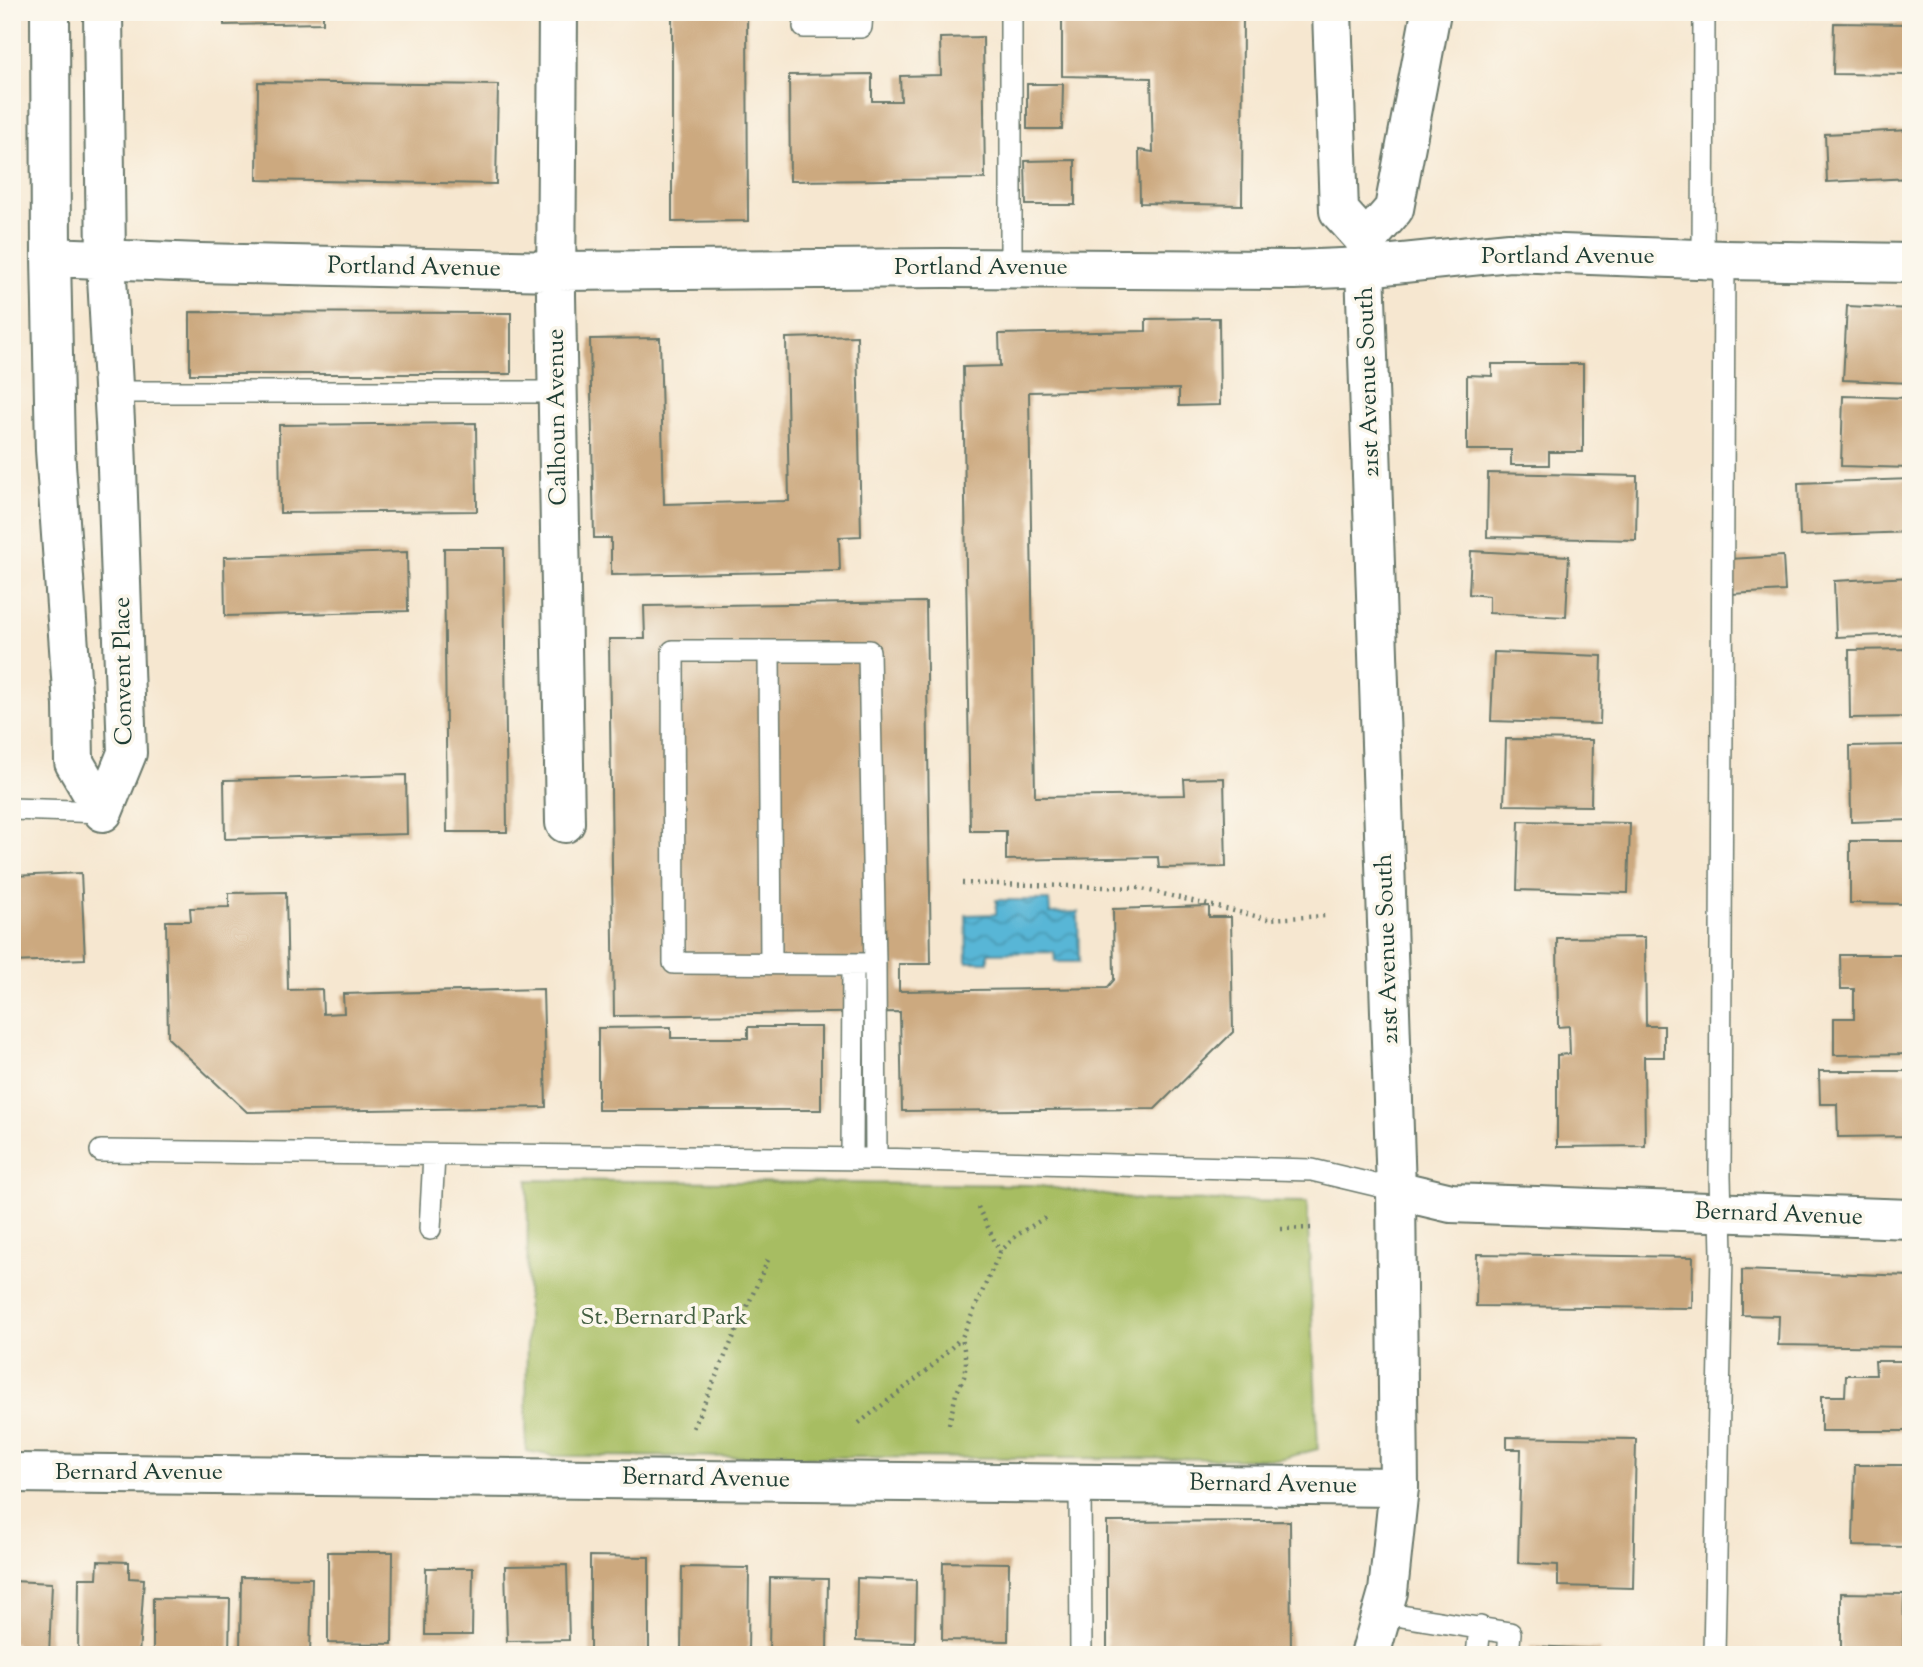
<svg xmlns="http://www.w3.org/2000/svg" width="1923" height="1667" viewBox="0 0 1923 1667" font-family="'Sorts Mill Goudy',serif">
  <style>
    .green { fill: #a7bd62; stroke: #637d4b; stroke-width: 2 }
    .water { fill: url(#water-waves); stroke: #3c7a85; stroke-width: 2 }
    .building { fill: #cca97f }
    .lines { fill: none; stroke-linecap: round; stroke-linejoin: round }
    .lane-casing { stroke: #6a786b; stroke-width: 24 }
    .street-casing { stroke: #6a786b; stroke-width: 42 }
    .primary-casing { stroke: #6a786b; stroke-width: 42 }
    .path { stroke: #6a786b; stroke-width: 4.5; stroke-dasharray: 2 5; stroke-linecap: butt }
    .lane { stroke: #fff; stroke-width: 21 }
    .street { stroke: #fff; stroke-width: 38 }
    .primary { stroke: #fff; stroke-width: 38 }
    .labels { text-anchor: middle; dominant-baseline: central; stroke-width: 7; stroke-linejoin: round; paint-order: stroke }
    .street-label { font-size: 24px; fill: #1f3d34; stroke: #fbf7ec }
    .park-label { font-size: 24px; fill: #415d40; stroke: #fbf7ec }
  </style>
  <defs>
    <pattern id="water-waves" width="16" height="10" patternUnits="userSpaceOnUse" patternTransform="scale(1.75)"><rect width="16" height="10" fill="#58b6d6"/><path d="M0 5q4-4 8 0t8 0" fill="none" stroke="#4895ae"/></pattern>
  </defs>
  <rect width="100%" height="100%" fill="#fbf7ec"/>
  <filter id="ink" filterUnits="userSpaceOnUse"><feTurbulence type="fractalNoise" baseFrequency=".0143" numOctaves="2"/><feDisplacementMap in="SourceGraphic" scale="14" xChannelSelector="R" yChannelSelector="G"/><feConvolveMatrix kernelMatrix="1 2 1 2 8 2 1 2 1" color-interpolation-filters="sRGB"/></filter>
  <filter id="wash" filterUnits="userSpaceOnUse"><feTurbulence type="fractalNoise" baseFrequency=".00686" numOctaves="4" result="noise"/><feDisplacementMap in="SourceGraphic" scale="28" xChannelSelector="R" yChannelSelector="G"/><feGaussianBlur stdDeviation="1.57" result="paint"/><feColorMatrix in="noise" values="0 0 0 0 0 0 0 0 0 0 0 0 0 0 0 0 0 1.4 0 .05"/><feComposite in="paint" operator="in"/></filter>
  <g filter="url(#wash)">
    <rect width="100%" height="100%" fill="#f6e7d0"/>
    <path class="green" d="M 528,1180 L 1034,1185 L 1140,1200 L 1307,1202 L 1318,1449 L 1280,1459 L 554,1456 L 526,1451 Z"/>
    <path class="water" d="M 996,900 L 1049,900 L 1050,913 L 1078,912 L 1079,962 L 1055,962 L 1054,952 L 988,953 L 988,962 L 967,962 L 966,915 L 996,914 Z"/>
    <g id="blocks">
      <path class="building" d="M 224,12 L 323,12 L 323,23 L 224,25 Z
        M 672,12 L 747,12 L 748,221 L 672,222 Z
        M 1062,12 L 1243,12 L 1242,205 L 1140,203 L 1139,150 L 1153,152 L 1151,78 L 1062,76 Z
        M 1834,23 L 1911,24 L 1911,75 L 1833,74 Z
        M 983,37 L 985,179 L 790,181 L 789,75 L 872,74 L 872,101 L 901,101 L 900,76 L 941,75 L 940,38 Z
        M 258,82 L 498,85 L 496,184 L 257,180 Z
        M 1027,84 L 1063,84 L 1062,129 L 1027,129 Z
        M 1911,130 L 1911,178 L 1827,182 L 1825,134 Z
        M 1075,160 L 1075,205 L 1026,205 L 1025,161 Z
        M 1847,306 L 1911,309 L 1911,383 L 1843,380 Z
        M 190,312 L 511,313 L 511,374 L 190,374 Z
        M 1219,318 L 1220,405 L 1179,406 L 1179,389 L 1029,392 L 1035,797 L 1185,795 L 1184,779 L 1224,778 L 1226,867 L 1159,868 L 1158,857 L 1006,860 L 1006,831 L 970,831 L 963,367 L 1000,366 L 999,334 L 1146,331 L 1146,319 Z
        M 857,336 L 861,536 L 839,537 L 840,571 L 611,575 L 611,538 L 594,538 L 590,339 L 660,338 L 664,504 L 789,501 L 786,338 Z
        M 1492,364 L 1583,364 L 1583,452 L 1549,452 L 1549,465 L 1511,465 L 1511,450 L 1467,450 L 1467,375 L 1492,376 Z
        M 1843,396 L 1911,398 L 1911,468 L 1841,466 Z
        M 476,423 L 477,511 L 280,513 L 279,425 Z
        M 1488,473 L 1637,476 L 1636,540 L 1487,537 Z
        M 1911,479 L 1911,532 L 1800,536 L 1798,483 Z
        M 444,548 L 504,548 L 507,832 L 447,832 Z
        M 1471,551 L 1569,556 L 1566,617 L 1489,613 L 1489,596 L 1469,594 Z
        M 407,552 L 408,611 L 225,616 L 224,557 Z
        M 1783,556 L 1785,591 L 1731,594 L 1729,559 Z
        M 1911,577 L 1911,634 L 1836,637 L 1834,581 Z
        M 926,602 L 931,964 L 899,964 L 899,991 L 1107,988 L 1114,980 L 1113,909 L 1209,906 L 1209,917 L 1231,917 L 1233,1032 L 1155,1109 L 902,1111 L 900,1012 L 614,1016 L 609,639 L 645,639 L 644,606 Z
        M 1911,649 L 1911,717 L 1850,718 L 1849,650 Z
        M 1494,652 L 1602,656 L 1600,724 L 1491,721 Z
        M 1506,739 L 1592,740 L 1591,806 L 1504,805 Z
        M 1911,745 L 1911,820 L 1851,822 L 1850,746 Z
        M 406,775 L 407,834 L 225,839 L 224,780 Z
        M 1519,821 L 1630,823 L 1628,893 L 1517,890 Z
        M 1850,841 L 1911,841 L 1911,904 L 1850,903 Z
        M 81,873 L 85,959 L 12,962 L 12,876 Z
        M 286,892 L 288,990 L 322,989 L 323,1014 L 344,1013 L 343,994 L 543,989 L 546,1107 L 247,1112 L 168,1038 L 166,921 L 191,921 L 190,908 L 229,907 L 229,893 Z
        M 1645,937 L 1646,1026 L 1664,1026 L 1664,1057 L 1644,1057 L 1645,1146 L 1557,1147 L 1557,1055 L 1570,1054 L 1569,1026 L 1558,1027 L 1557,938 Z
        M 1840,955 L 1911,955 L 1911,1054 L 1834,1055 L 1834,1018 L 1854,1018 L 1854,989 L 1841,989 Z
        M 671,1027 L 671,1038 L 748,1038 L 748,1027 L 821,1027 L 821,1110 L 598,1110 L 598,1028 Z
        M 1819,1071 L 1911,1071 L 1911,1136 L 1838,1137 L 1837,1104 L 1820,1104 Z
        M 1477,1254 L 1693,1257 L 1692,1308 L 1476,1306 Z
        M 1742,1270 L 1911,1276 L 1911,1347 L 1778,1345 L 1779,1316 L 1742,1315 Z
        M 1875,1361 L 1911,1361 L 1911,1431 L 1821,1431 L 1821,1396 L 1845,1396 L 1846,1375 L 1876,1375 Z
        M 1507,1437 L 1636,1439 L 1633,1588 L 1558,1586 L 1558,1565 L 1518,1563 L 1521,1449 L 1507,1449 Z
        M 1855,1465 L 1911,1465 L 1911,1547 L 1853,1546 Z
        M 1290,1521 L 1291,1655 L 1107,1655 L 1107,1522 Z
        M 328,1552 L 393,1552 L 392,1644 L 328,1643 Z
        M 590,1556 L 649,1557 L 649,1655 L 590,1655 Z
        M 98,1561 L 129,1562 L 129,1578 L 144,1579 L 139,1655 L 78,1655 L 79,1578 L 97,1578 Z
        M 943,1562 L 1009,1563 L 1008,1641 L 942,1640 Z
        M 567,1565 L 569,1640 L 507,1641 L 505,1566 Z
        M 682,1567 L 749,1568 L 748,1655 L 681,1655 Z
        M 426,1568 L 473,1568 L 472,1635 L 425,1635 Z
        M 241,1577 L 312,1578 L 310,1655 L 240,1655 Z
        M 770,1578 L 828,1579 L 827,1655 L 769,1655 Z
        M 857,1578 L 916,1580 L 915,1643 L 856,1641 Z
        M 12,1581 L 52,1583 L 49,1655 L 16,1655 L 16,1643 L 12,1642 Z
        M 1841,1593 L 1904,1594 L 1903,1655 L 1841,1655 Z
        M 153,1598 L 230,1599 L 229,1655 L 153,1655 Z
        M 1530,1646 L 1601,1649 L 1600,1655 L 1530,1655 Z"/>
    </g>
  </g>
  <g filter="url(#ink)">
    <use href="#blocks" fill-opacity="0" stroke="#6a786b" stroke-width="2"/>
    <g class="lines">
      <g class="lane-casing">
        <path id="lane" d="M 1011,12 L 1011,268
          M 804,27 L 861,27 L 862,12
          M 1703,259 L 1704,12
          M 113,392 L 558,392
          M 769,652 L 771,963
          M 12,809 L 103,812
          M 875,964 L 674,963 L 673,651 L 869,651 L 875,964 L 876,1159
          M 101,1151 L 876,1159 L 1312,1170 L 1396,1190
          M 852,1159 L 853,965
          M 430,1229 L 434,1156
          M 1080,1483 L 1081,1655
          M 1382,1613 L 1510,1633 L 1508,1655
          M 1477,1655 L 1480,1627
          M 1714,1655 L 1722,1254 L 1720,1176 L 1724,260"/>
      </g>
      <g class="street-casing">
        <path id="street" d="M 50,12 L 51,257 L 55,450 L 73,705 L 74,762 L 103,812
          M 558,12 L 556,295 L 565,823
          M 51,257 L 200,263 L 557,271 L 945,268 L 1294,270 L 1365,267 L 1509,252 L 1724,260 L 1911,263
          M 103,812 L 127,753 L 116,440 L 106,259 L 103,12
          M 1396,1190 L 1451,1203 L 1911,1219
          M 12,1473 L 1399,1487"/>
      </g>
      <g class="primary-casing">
        <path id="primary" d="M 1332,12 L 1339,211 L 1366,241
          M 1370,1655 L 1388,1592 L 1399,1487 L 1396,1190 L 1365,267 L 1366,241 L 1394,209 L 1431,12"/>
      </g>
      <path class="path" d="M 962,883 L 1138,888 L 1268,919 L 1325,916
        M 978,1207 L 1000,1252
        M 1281,1229 L 1314,1228
        M 859,1423 L 929,1369 L 961,1338
        M 949,1424 L 956,1394 L 964,1377 L 966,1362 L 962,1337 L 1000,1252 L 1017,1235 L 1046,1217
        M 693,1428 L 768,1260"/>
      <use href="#lane" class="lane"/>
      <use href="#street" class="street"/>
      <use href="#primary" class="primary"/>
    </g>
  </g>
  <g class="labels">
    <g class="street-label">
      <text x="1568" y="257">Portland Avenue</text>
      <text transform="translate(414 268) rotate(1)">Portland Avenue</text>
      <text x="981" y="268">Portland Avenue</text>
      <text transform="translate(1369 382) rotate(-92)">21st Avenue South</text>
      <text transform="translate(558 417) rotate(-91)">Calhoun Avenue</text>
      <text transform="translate(124 671) rotate(-91)">Convent Place</text>
      <text transform="translate(1388 949) rotate(-92)">21st Avenue South</text>
      <text transform="translate(1779 1215) rotate(2)">Bernard Avenue</text>
      <text x="139" y="1473">Bernard Avenue</text>
      <text transform="translate(706 1479) rotate(1)">Bernard Avenue</text>
      <text transform="translate(1273 1485) rotate(1)">Bernard Avenue</text>
    </g>
    <g class="park-label">
      <text x="664" y="1318">St. Bernard Park</text>
    </g>
  </g>
  <rect width="1923" height="1667" fill="none" stroke="#fbf7ec" stroke-width="42"/>
</svg>
